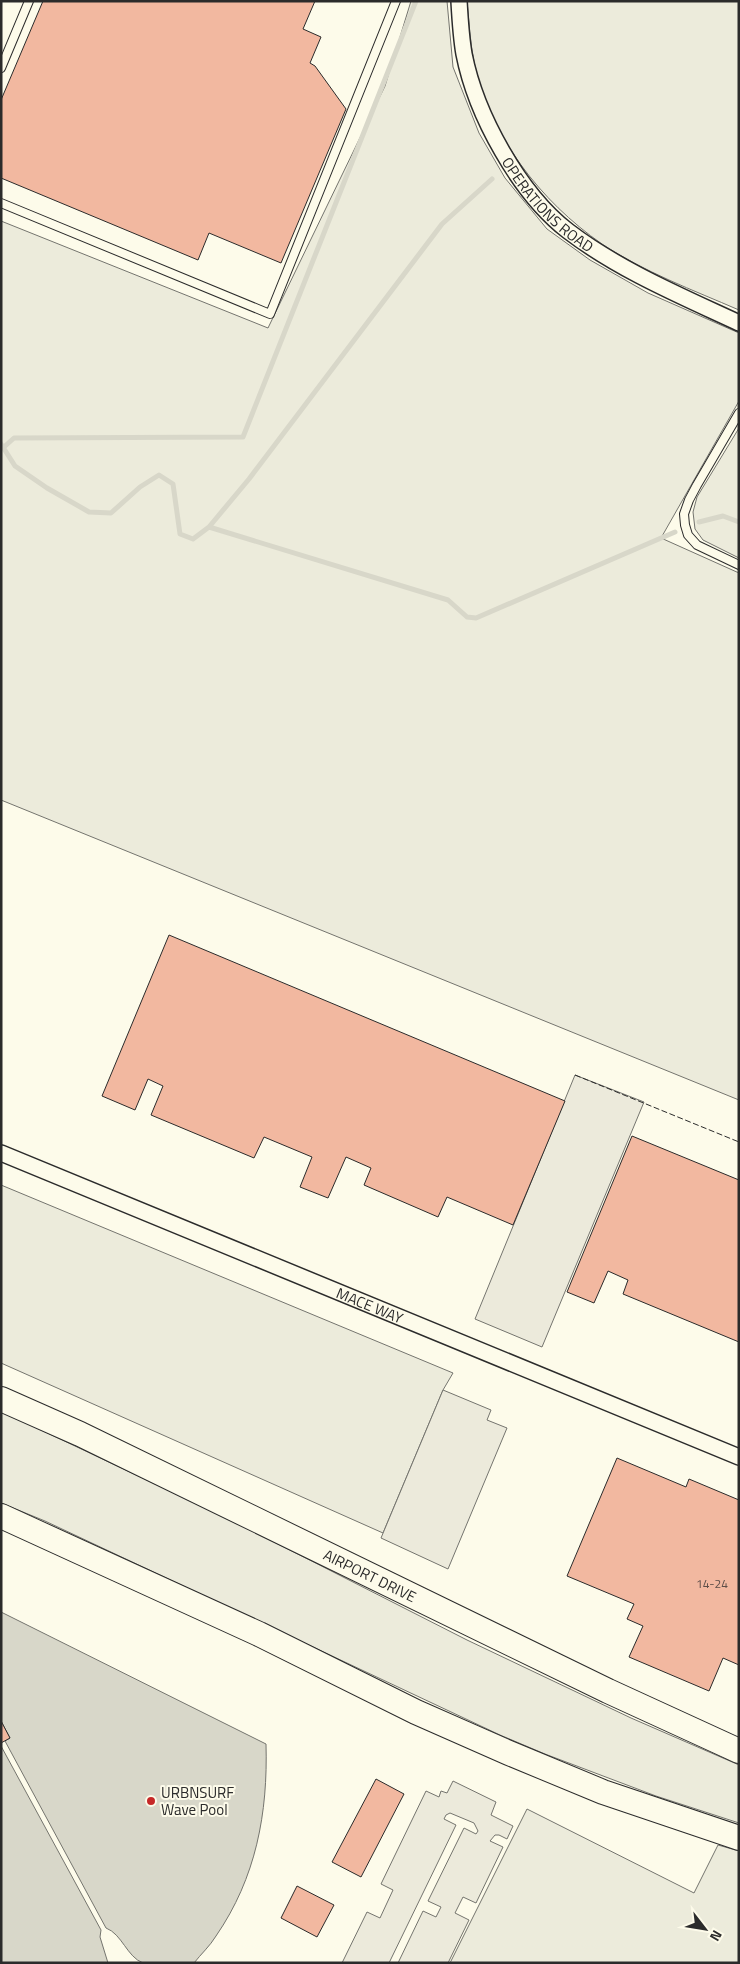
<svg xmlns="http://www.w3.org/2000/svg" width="740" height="1964" viewBox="0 0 740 1964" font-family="'Titillium Web',sans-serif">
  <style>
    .green { fill: #ecebdb; stroke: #74746e }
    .parking { fill: #eceadb; stroke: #74746e }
    .water { fill: #d8d7c9; stroke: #74746e }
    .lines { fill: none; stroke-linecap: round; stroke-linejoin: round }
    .stream { stroke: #d8d7c9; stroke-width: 5 }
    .building { fill: #f2b8a0; stroke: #2b2b2b }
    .lane-casing { stroke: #2b2b2b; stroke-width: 10 }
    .street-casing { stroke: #2b2b2b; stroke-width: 18 }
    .primary-casing { stroke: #2b2b2b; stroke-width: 26 }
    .lane { stroke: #fdfbea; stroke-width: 8 }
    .street { stroke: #fdfbea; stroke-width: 15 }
    .primary { stroke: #fdfbea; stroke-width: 24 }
    .fence { stroke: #2b2b2b; stroke-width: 1; stroke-dasharray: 6 2.5; stroke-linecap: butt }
    .poi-dot { fill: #c62828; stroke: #fdfbea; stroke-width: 2 }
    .labels { text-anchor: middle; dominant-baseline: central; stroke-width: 4; stroke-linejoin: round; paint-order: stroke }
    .number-label { font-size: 12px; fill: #5d4e48 }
    .street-label { font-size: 15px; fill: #2b2b2b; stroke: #fdfbea }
    .poi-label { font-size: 15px; fill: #2b2b2b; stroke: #fdfbea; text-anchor: start }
  </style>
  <rect width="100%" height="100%" fill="#fdfbea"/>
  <path class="green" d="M 411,1 L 447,1 L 453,67 L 479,133 L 505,178 L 547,229 L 590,260 L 648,293 L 739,333 L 739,401 L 661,538 L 739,573 L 739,1100 L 1,800 L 1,221 L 268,328 L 385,86 Z
    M 467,1 L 739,1 L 739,310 C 693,290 644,272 602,244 C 540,201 490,136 474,62 C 470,42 469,21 467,1 Z
    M 739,428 L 739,558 L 703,540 L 695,529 L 693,512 L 697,497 Z
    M 1,1185 L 453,1373 L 443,1390 L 383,1533 L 1,1363 Z
    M 1,1411 L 225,1517 L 467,1640 L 631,1718 L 739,1765 L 739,1823 L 656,1796 L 545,1754 L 500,1735 L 45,1521 L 1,1503 Z
    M 527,1809 L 694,1893 L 718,1845 L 739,1851 L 739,1963 L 450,1963 Z"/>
  <path class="parking" d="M 575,1075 L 644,1102 L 542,1347 L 475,1319 Z
    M 443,1390 L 491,1410 L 487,1420 L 507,1428 L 448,1569 L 381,1538 Z
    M 453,1781 L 496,1802 L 491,1815 L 513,1826 L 507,1839 L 499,1835 L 495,1835 L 490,1841 L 503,1847 L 476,1903 L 463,1897 L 455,1913 L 469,1920 L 448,1963 L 398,1963 L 423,1911 L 436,1917 L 441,1907 L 428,1901 L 464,1828 L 476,1834 L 478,1831 L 474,1823 L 450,1813 L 446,1815 L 444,1819 L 456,1825 L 389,1963 L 342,1963 L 367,1912 L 380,1918 L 393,1890 L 381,1884 L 426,1791 L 439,1797 L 441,1791 L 447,1793 Z"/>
  <path class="water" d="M 1,1612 L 266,1744 C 268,1813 256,1878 216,1936 C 210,1946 201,1954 194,1963 C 185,1963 149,1964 143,1963 C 127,1957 122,1934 106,1928 L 5,1741 L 10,1738 L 1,1721 Z
    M 1,1746 L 101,1930 L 100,1937 L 108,1963 L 1,1963 Z"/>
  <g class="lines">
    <path class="stream" d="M 1,444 L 15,466 L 47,488 L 89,512 L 111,513 L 140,487 L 159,475 L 173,484 L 180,534 L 193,539 L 209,527 L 448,600 L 467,617 L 476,618 L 675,532
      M 4,447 L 14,438 L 243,437 L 416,1
      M 699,522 L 723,516 L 739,522
      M 209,527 L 249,479 L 442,224 L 492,179"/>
  </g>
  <path class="building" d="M 43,1 L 315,1 L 303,29 L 321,37 L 310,63 L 315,66 L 346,109 L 281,263 L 209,233 L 198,260 L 1,178 L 1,100 Z
    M 169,935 L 565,1101 L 513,1225 L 447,1197 L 438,1217 L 364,1185 L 371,1168 L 346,1157 L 328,1198 L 300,1187 L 312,1157 L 264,1137 L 254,1158 L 151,1115 L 163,1086 L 148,1079 L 135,1110 L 102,1096 Z
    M 632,1136 L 739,1180 L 739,1342 L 623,1294 L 628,1280 L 608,1271 L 594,1303 L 567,1292 Z
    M 617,1458 L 686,1487 L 689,1479 L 739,1500 L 739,1665 L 723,1658 L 709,1691 L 629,1657 L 643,1626 L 627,1619 L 634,1604 L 567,1576 Z
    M 1,1721 L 10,1738 L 1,1743 Z
    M 376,1779 L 404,1794 L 361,1877 L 332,1862 Z
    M 297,1886 L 334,1905 L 317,1937 L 281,1918 Z"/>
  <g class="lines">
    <g class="lane-casing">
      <path id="lane" d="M 1,68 L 29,1
        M 1,203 L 270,314 L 396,1
        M 739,413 L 697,485 L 689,500 L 684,514 L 685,525 L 688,535 L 697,545 L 739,565"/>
    </g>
    <g class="street-casing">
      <g id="street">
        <path id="s1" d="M 459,1 C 460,19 461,37 464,54 C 476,115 519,193 568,231 C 619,270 681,296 739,323"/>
        <path id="s2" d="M 1,1153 L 739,1457"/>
      </g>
    </g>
    <g class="primary-casing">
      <g id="primary">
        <path id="s3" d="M 1,1399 L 80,1434 L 608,1691 L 739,1751"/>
        <path d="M 1,1516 L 259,1634 L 416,1712 L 509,1753 L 603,1792 L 739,1838"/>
      </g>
    </g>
    <use href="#lane" class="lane"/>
    <use href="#street" class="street"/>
    <use href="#primary" class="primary"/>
    <path class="fence" d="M 575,1075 L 739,1142"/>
  </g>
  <circle class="poi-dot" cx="151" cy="1801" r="5"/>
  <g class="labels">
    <g class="number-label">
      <text x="712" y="1583">14-24</text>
    </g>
    <g class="street-label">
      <text stroke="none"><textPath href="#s1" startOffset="229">OPERATIONS ROAD</textPath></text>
      <text stroke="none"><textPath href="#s2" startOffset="399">MACE WAY</textPath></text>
      <text stroke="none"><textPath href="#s3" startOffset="409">AIRPORT DRIVE</textPath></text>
    </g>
    <g class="poi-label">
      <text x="161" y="1792">URBNSURF<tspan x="161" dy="17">Wave Pool</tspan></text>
    </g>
  </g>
  <rect width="740" height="1964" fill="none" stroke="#2b2b2b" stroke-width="5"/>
  <g transform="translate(705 1929) rotate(121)" stroke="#fdfbea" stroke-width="4" paint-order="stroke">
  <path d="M0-4L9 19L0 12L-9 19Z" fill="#2b2b2b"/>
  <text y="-8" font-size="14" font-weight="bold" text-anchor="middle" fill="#2b2b2b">N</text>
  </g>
</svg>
